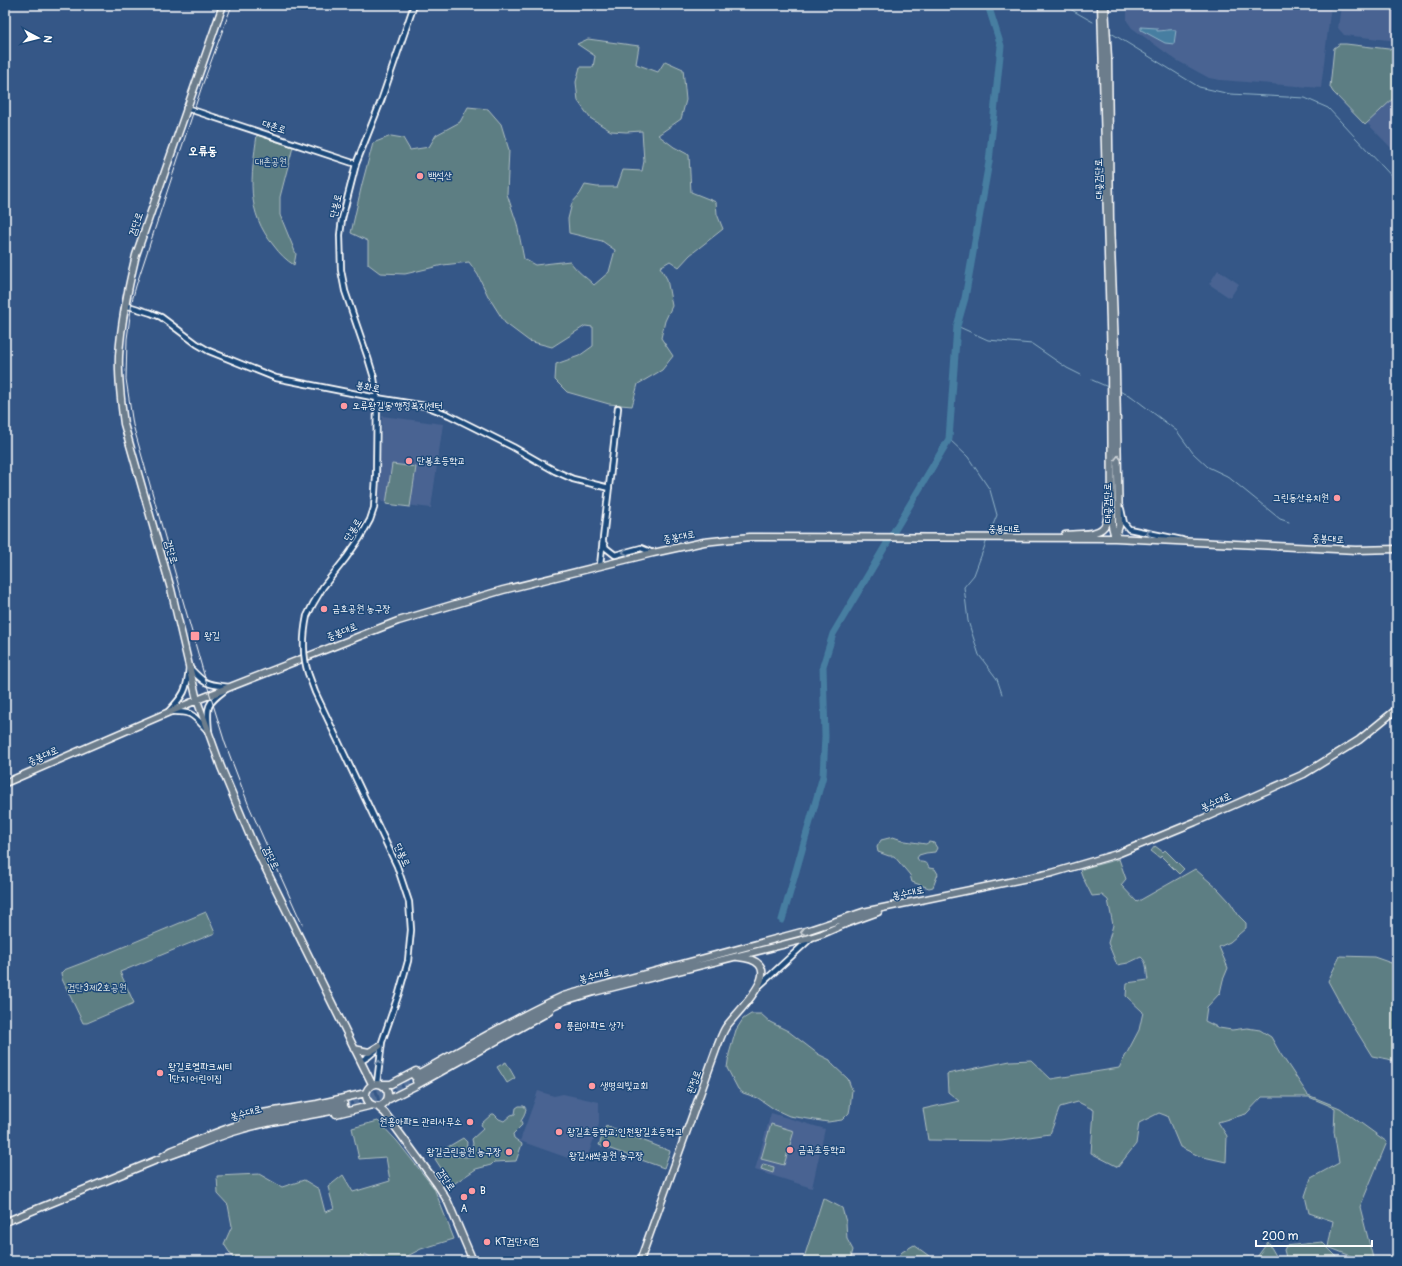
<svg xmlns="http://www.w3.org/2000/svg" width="1402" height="1266" viewBox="0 0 1402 1266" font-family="Pangolin,'Poor Story',sans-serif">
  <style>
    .built { fill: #486392 }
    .green { fill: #5d7e83; stroke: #aebec1 }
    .water { fill: #467ea1; stroke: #90b2c7 }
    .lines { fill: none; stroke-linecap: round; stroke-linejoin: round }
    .stream { stroke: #90b2c7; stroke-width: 1 }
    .river { stroke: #467ea1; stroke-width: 7 }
    .major-tunnel { stroke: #537099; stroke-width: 6; stroke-dasharray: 6 3; stroke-linecap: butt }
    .minor-casing { stroke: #fff; stroke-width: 8 }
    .major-casing { stroke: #fff; stroke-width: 9 }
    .minor { stroke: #1f4a7a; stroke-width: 4.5 }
    .major { stroke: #6c7d8c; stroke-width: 6 }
    .tram { stroke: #fff; stroke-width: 1 }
    .minor-bridge-casing { stroke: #fff; stroke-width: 8; stroke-linecap: butt }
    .minor-bridge { stroke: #1f4a7a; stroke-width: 4.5 }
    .oneway { stroke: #ccd2d7 }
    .oneway2 { stroke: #7992af }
    .poi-dot { fill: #ff9aa2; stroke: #1f4a7a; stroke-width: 1.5 }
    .labels { text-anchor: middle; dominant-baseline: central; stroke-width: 3; stroke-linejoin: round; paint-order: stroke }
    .street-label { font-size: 10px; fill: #fff; stroke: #1f4a7a }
    .park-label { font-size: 10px; fill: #d6dfe0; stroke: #1f4a7a }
    .poi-label { font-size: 10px; fill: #fff; stroke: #1f4a7a; text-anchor: start }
    .quarter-label { font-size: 12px; font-weight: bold; fill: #fff; stroke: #1f4a7a }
  </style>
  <rect width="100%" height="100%" fill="#355787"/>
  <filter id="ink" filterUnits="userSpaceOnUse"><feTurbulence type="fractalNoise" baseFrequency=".025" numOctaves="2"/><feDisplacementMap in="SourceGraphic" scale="8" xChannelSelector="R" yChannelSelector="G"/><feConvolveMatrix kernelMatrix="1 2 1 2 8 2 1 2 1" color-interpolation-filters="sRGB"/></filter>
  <g filter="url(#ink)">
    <path class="built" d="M 1127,5 L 1331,5 L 1321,88 L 1220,80 L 1209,78 L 1176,60 L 1132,28 L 1127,21 Z
      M 1341,5 L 1397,5 L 1397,41 L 1344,35 L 1338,28 Z
      M 1397,95 L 1397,154 L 1367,123 Z
      M 1218,270 L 1239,284 L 1230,298 L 1209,284 Z
      M 382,416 L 443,424 L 431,508 L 382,502 L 379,498 Z
      M 538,1091 L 554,1096 L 563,1094 L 599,1102 L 599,1124 L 586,1161 L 582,1163 L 520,1141 Z
      M 771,1113 L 825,1129 L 812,1188 L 755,1170 Z"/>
    <path class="green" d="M 588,39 L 639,46 L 636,64 L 658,72 L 665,61 L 683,69 L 686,100 L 681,119 L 658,135 L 674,147 L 689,155 L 691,192 L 716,202 L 717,214 L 723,229 L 690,255 L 679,267 L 670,261 L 660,267 L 667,279 L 672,306 L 665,321 L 661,338 L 673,356 L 662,370 L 638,384 L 632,406 L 609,404 L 567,392 L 555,380 L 556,364 L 579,356 L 593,346 L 593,327 L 585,326 L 552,347 L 529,341 L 505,323 L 488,296 L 478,275 L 469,262 L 443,265 L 405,274 L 380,273 L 368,264 L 368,241 L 351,233 L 362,184 L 373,143 L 391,136 L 403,138 L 410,150 L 429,147 L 436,135 L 460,122 L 468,107 L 488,109 L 501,124 L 509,150 L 507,194 L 517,224 L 524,259 L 535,265 L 570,261 C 576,271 586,277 594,285 L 609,272 L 615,250 L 602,241 L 569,233 L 568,219 L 572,203 L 580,194 L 585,185 L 597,187 L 617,187 L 623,170 L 642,171 L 644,161 L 642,131 L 626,132 L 611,131 L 590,118 L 578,101 L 576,82 L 580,67 L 593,67 L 595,56 L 577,44 Z
      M 1340,44 L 1346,44 L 1397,50 L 1397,95 L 1365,125 L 1333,92 L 1330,87 L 1334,48 Z
      M 257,135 L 293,147 L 280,197 L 280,215 L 296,254 L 294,265 C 286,260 280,254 274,246 C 245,211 251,177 257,135 Z
      M 392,464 L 416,467 L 410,507 L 386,504 Z
      M 893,837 L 905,841 L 926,844 L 929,842 L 934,843 L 937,848 L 935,852 L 926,853 L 919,855 L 917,858 L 920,862 C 924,862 927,863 929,868 L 935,869 L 938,874 L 933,887 L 929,888 L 912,882 L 910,875 L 894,856 L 889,856 L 878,852 L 877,847 L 881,840 Z
      M 1155,846 L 1163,852 L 1165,850 L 1184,869 L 1179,874 L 1161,856 L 1160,858 L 1151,851 Z
      M 1119,859 L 1126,879 L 1121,885 L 1137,902 L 1195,869 L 1218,889 L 1230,902 L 1239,916 L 1246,923 L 1246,928 L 1230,942 L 1219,947 L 1228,968 L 1223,980 L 1220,993 L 1207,1007 L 1205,1021 L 1219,1028 L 1232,1030 L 1247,1028 L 1260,1030 L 1271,1037 L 1280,1053 L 1308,1095 L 1340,1108 L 1387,1142 L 1360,1207 L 1373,1258 L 1397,1257 L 1397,1261 L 1359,1261 L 1356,1258 L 1328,1247 L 1333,1221 L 1309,1213 L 1305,1196 L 1311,1178 L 1339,1163 L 1334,1132 L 1335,1108 L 1309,1097 L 1262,1097 L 1246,1114 L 1218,1122 L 1227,1136 L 1226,1162 L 1199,1156 L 1180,1147 L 1167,1116 L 1159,1113 L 1139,1123 L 1136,1144 L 1118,1167 L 1091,1153 L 1094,1110 L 1078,1102 L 1060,1107 L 1050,1134 L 1001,1141 L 928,1140 L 923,1109 L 959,1101 L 948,1092 L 947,1074 L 1010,1061 L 1031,1060 L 1051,1079 L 1119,1068 L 1139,1030 L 1143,1012 L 1126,996 L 1127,983 L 1148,980 C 1146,972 1148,962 1141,957 L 1128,963 L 1117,965 L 1108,943 L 1113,925 L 1108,900 L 1102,895 L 1092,896 L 1083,878 L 1080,870 L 1085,868 Z
      M 206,912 L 215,933 L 120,972 L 134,1003 L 87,1023 L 83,1023 L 62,979 L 61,973 L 64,970 L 111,952 Z
      M 1340,956 L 1374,957 L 1397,965 L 1397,1062 L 1388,1059 L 1372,1056 L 1346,1014 L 1328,981 Z
      M 751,1014 L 761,1014 L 770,1022 L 788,1031 L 818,1054 L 830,1060 L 833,1065 L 848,1079 L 852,1090 L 850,1108 L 849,1113 L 842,1120 L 828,1122 L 789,1116 L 774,1109 L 758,1098 L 743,1093 L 738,1089 L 727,1068 L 729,1054 L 736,1030 L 743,1019 Z
      M 506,1062 L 515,1078 L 507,1083 L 497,1067 Z
      M 519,1106 L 524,1106 L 526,1109 L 524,1116 L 521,1121 L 522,1125 L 513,1134 L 514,1138 L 522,1144 L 516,1161 L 494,1162 L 491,1165 L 476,1169 L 452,1185 L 435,1159 L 443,1155 L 467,1157 L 472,1154 L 470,1149 L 473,1144 L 472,1139 L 483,1129 L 481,1124 L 492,1114 L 494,1114 L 499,1119 L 504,1121 L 511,1115 L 515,1114 L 516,1108 Z
      M 378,1121 L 397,1141 L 434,1188 L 454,1239 L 421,1249 L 398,1261 L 378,1261 L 365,1254 L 362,1261 L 235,1261 L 224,1244 L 232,1226 L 228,1205 L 218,1194 L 217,1176 L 259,1174 L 282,1187 L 304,1180 L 319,1189 L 325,1212 L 334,1209 L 328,1187 L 343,1175 L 353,1192 L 390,1181 L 386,1157 L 359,1159 L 352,1128 Z
      M 771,1124 L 794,1131 L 784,1165 L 761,1159 Z
      M 606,1126 L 670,1151 L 664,1168 L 599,1145 Z
      M 463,1138 L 467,1142 L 466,1152 L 463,1155 L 441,1151 Z
      M 763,1164 L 774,1167 L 773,1173 L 761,1169 Z
      M 823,1198 L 842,1208 L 846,1222 L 847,1239 L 853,1250 L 850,1261 L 803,1261 Z
      M 1268,1242 L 1279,1261 L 1254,1261 Z
      M 1322,1242 L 1336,1256 L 1353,1261 L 1287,1261 L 1284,1250 L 1286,1246 Z
      M 914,1245 L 936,1261 L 894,1261 L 902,1252 Z"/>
    <path class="water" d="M 1141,27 L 1157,28 L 1157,31 C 1164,31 1169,29 1176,30 L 1174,44 L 1165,43 L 1141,30 Z"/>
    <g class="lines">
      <path class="stream" d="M 1063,5 L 1093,22
        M 1111,33 L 1199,87 L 1230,94 L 1305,98 L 1328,108 L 1397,182
        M 957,326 L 988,340 L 1032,344 L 1067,368 L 1081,375
        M 1092,380 L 1108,387
        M 1119,391 L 1131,396 L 1177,431 L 1193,453 L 1208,467 L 1227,476 L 1280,519 L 1289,522
        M 949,439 L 968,457 L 990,490 L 997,515 L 989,535
        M 987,540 L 974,575 L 964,587 L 968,621 L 979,655 L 997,679 L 1002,694"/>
      <path class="river" d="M 782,920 L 823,776 L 825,736 L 823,666 L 833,634 L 949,439 L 957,326 L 965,298 L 989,162 L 1001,46 L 988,5"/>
      <path class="major-tunnel" d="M 344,1104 C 368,1097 392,1089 414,1076
        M 345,1108 L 383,1096 L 416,1081"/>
      <g class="minor-casing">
        <path id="minor" d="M 186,108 L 356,164
          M 125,305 L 151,313 L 161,317 L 197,344 L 209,351 L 276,378 L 377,398 L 426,406 L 449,415 L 513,447 L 555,471 L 573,479 L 609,488
          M 1121,509 L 1124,523 L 1129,529 L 1182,540
          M 603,542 L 606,548 L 615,555 L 641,548 L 653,553
          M 600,565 L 618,408
          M 307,616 L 313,604 L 323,587 L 346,558 L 360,538 L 370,520 L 374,508 L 376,477 L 377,398 L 374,378 L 368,358 L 345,291 L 341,270 L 340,235 L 342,219 L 356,164 L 381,101 L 414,5
          M 189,667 C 206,685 205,684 229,687 C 207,704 206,703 209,732 C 192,714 193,711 168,712 C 184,695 187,691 189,667 Z
          M 308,673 L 315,692 L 397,866 L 409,902 L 411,930 L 408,961 L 399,993 L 382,1042 L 377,1083
          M 759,986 L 811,938
          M 361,1061 L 369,1056 L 376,1050"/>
      </g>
      <g class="major-casing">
        <path id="major" d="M 223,5 L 136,255 C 128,288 121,322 119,356 C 118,379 121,401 124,424 L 171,589 L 197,700 L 221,767 L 252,841 L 372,1084
          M 1101,5 L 1111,361 L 1112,526 L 1115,538
          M 1105,5 L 1108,58 L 1110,222 L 1116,372 L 1119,526 L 1115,538
          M 1065,535 C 1077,533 1101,537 1106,523 C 1108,517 1107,510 1108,504
          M 5,783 L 197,700 L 398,621 L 503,590 L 653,553 L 704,542 L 750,537 L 1115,538 L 1356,550 L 1397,549
          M 354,1049 L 369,1052 L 379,1046
          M 414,1076 C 463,1049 512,1019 563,996 L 809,930 L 863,912 L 1052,873 L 1117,854 L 1195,822 L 1304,774 L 1359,740 L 1397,709
          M 416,1081 L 544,1010 L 564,1001 L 594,992 L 806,939 L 822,934 L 845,924 L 878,912
          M366 1095a11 11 0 1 1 22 0a11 11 0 1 1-22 0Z
          M 381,1084 L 391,1084 L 416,1071
          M 387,1100 L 417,1085 L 545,1014 L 550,1010
          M 377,1106 L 385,1113 L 437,1184 L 448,1202 L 473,1261
          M 336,1114 L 373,1105
          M 242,1120 L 262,1113 L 317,1104 L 366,1093
          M 163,1156 L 171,1151 C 200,1139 229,1126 260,1119 C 287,1112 316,1110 344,1104
          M 5,1222 L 159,1159 C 187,1151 214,1137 243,1129 C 276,1119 311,1116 345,1108
          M 640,1261 L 717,1047 C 720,1040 722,1033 726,1027 C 741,1007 792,962 738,957"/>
      </g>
      <use href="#minor" class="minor"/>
      <use href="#major" class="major"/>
      <path class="tram" d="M 232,5 L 202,86 L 136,286 L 132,301 L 127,339 L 126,379 L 133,425 L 207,685 L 225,743 L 249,806 L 302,924"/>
      <g class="minor-bridge-casing">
        <path id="minor-bridge" d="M 307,616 C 303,635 302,654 308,673"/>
      </g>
      <use href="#minor-bridge" class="minor-bridge"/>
    </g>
    <defs><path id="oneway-chevron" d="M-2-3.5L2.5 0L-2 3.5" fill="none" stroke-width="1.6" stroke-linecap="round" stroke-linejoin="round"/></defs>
    <g class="oneway">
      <use href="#oneway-chevron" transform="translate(1118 458) rotate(-91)"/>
      <use href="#oneway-chevron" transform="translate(803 932) rotate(166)"/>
    </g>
    <g class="oneway2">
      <use href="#oneway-chevron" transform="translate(1149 533) rotate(-171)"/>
      <use href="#oneway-chevron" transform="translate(625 552) rotate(167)"/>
      <use href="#oneway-chevron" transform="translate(379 1063) rotate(-82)"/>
    </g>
  </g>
  <g class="poi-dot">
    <circle cx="420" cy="176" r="4"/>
    <circle cx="344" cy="406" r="4"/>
    <circle cx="409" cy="461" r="4"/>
    <circle cx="1337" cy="498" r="4"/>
    <circle cx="324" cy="609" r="4"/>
    <rect x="190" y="631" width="10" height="10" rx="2"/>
    <circle cx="558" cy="1026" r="4"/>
    <circle cx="160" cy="1073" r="4"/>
    <circle cx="592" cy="1086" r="4"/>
    <circle cx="470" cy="1122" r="4"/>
    <circle cx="559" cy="1132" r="4"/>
    <circle cx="606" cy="1144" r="4"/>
    <circle cx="790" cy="1150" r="4"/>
    <circle cx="509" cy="1152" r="4"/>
    <circle cx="472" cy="1191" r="4"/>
    <circle cx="464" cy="1197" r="4"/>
    <circle cx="487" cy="1242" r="4"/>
  </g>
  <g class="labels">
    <g class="street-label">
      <text transform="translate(274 127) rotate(18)">대촌로</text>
      <text transform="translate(1099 179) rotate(-91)">대곶검단로</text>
      <text transform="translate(336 206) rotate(-77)">단봉로</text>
      <text transform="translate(136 224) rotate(-71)">검단로</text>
      <text transform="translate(368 387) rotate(11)">봉화로</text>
      <text transform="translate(1108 503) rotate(-90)">대곶검단로</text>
      <text x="1004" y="529">중봉대로</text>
      <text transform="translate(353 530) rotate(-59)">단봉로</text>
      <text transform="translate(679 537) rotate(-11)">중봉대로</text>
      <text transform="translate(1328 539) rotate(3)">중봉대로</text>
      <text transform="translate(171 552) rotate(74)">검단로</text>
      <text transform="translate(342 632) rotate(-22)">중봉대로</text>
      <text transform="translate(43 756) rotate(-24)">중봉대로</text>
      <text transform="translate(1216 802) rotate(-24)">봉수대로</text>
      <text transform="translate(402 855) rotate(66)">단봉로</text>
      <text transform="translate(271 858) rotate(64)">검단로</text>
      <text transform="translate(908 893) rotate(-12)">봉수대로</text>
      <text transform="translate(595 976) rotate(-14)">봉수대로</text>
      <text transform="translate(694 1082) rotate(-70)">완정로</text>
      <text transform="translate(246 1113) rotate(-16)">봉수대로</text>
      <text transform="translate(446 1180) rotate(56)">검단로</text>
    </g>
    <g class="park-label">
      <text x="271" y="162">대촌공원</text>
      <text x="97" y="988">검단3제2호공원</text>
    </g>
    <g class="poi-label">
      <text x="428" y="176">백석산</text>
      <text x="352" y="406">오류왕길동 행정복지센터</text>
      <text x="417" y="461">단봉초등학교</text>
      <text x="1329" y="498" text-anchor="end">그린동산유치원</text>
      <text x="332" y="609">금호공원 농구장</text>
      <text x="204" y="636">왕길</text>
      <text x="566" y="1026">풍림아파트 상가</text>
      <text x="168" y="1067">왕길로열파크씨티<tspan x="168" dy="12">1단지 어린이집</tspan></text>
      <text x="600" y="1086">생명의빛교회</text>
      <text x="462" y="1122" text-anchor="end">원흥아파트 관리사무소</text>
      <text x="567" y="1132">왕길초등학교;인천왕길초등학교</text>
      <text x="798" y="1150">금곡초등학교</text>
      <text x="501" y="1152" text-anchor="end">왕길근린공원 농구장</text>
      <text x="606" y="1156" text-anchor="middle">왕길새싹공원 농구장</text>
      <text x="480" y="1191">B</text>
      <text x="464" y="1209" text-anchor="middle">A</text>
      <text x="495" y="1242">KT검단지점</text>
    </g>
    <g class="quarter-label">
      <text x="203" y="151">오류동</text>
    </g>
  </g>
  <rect width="1402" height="1266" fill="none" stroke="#1f4a7a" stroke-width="20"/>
  <rect x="10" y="10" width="1382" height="1246" fill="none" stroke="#fff" stroke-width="1.5" filter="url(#ink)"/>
  <g transform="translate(38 38) rotate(97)" stroke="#1f4a7a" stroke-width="3" paint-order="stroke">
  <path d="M0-3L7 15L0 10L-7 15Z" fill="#ffffff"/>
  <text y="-6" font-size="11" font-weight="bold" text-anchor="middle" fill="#ffffff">N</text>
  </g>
  <path d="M1256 1240v6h116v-6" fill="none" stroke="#ffffff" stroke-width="2"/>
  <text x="1262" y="1240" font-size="12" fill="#ffffff" stroke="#1f4a7a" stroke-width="3" paint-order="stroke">200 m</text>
</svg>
